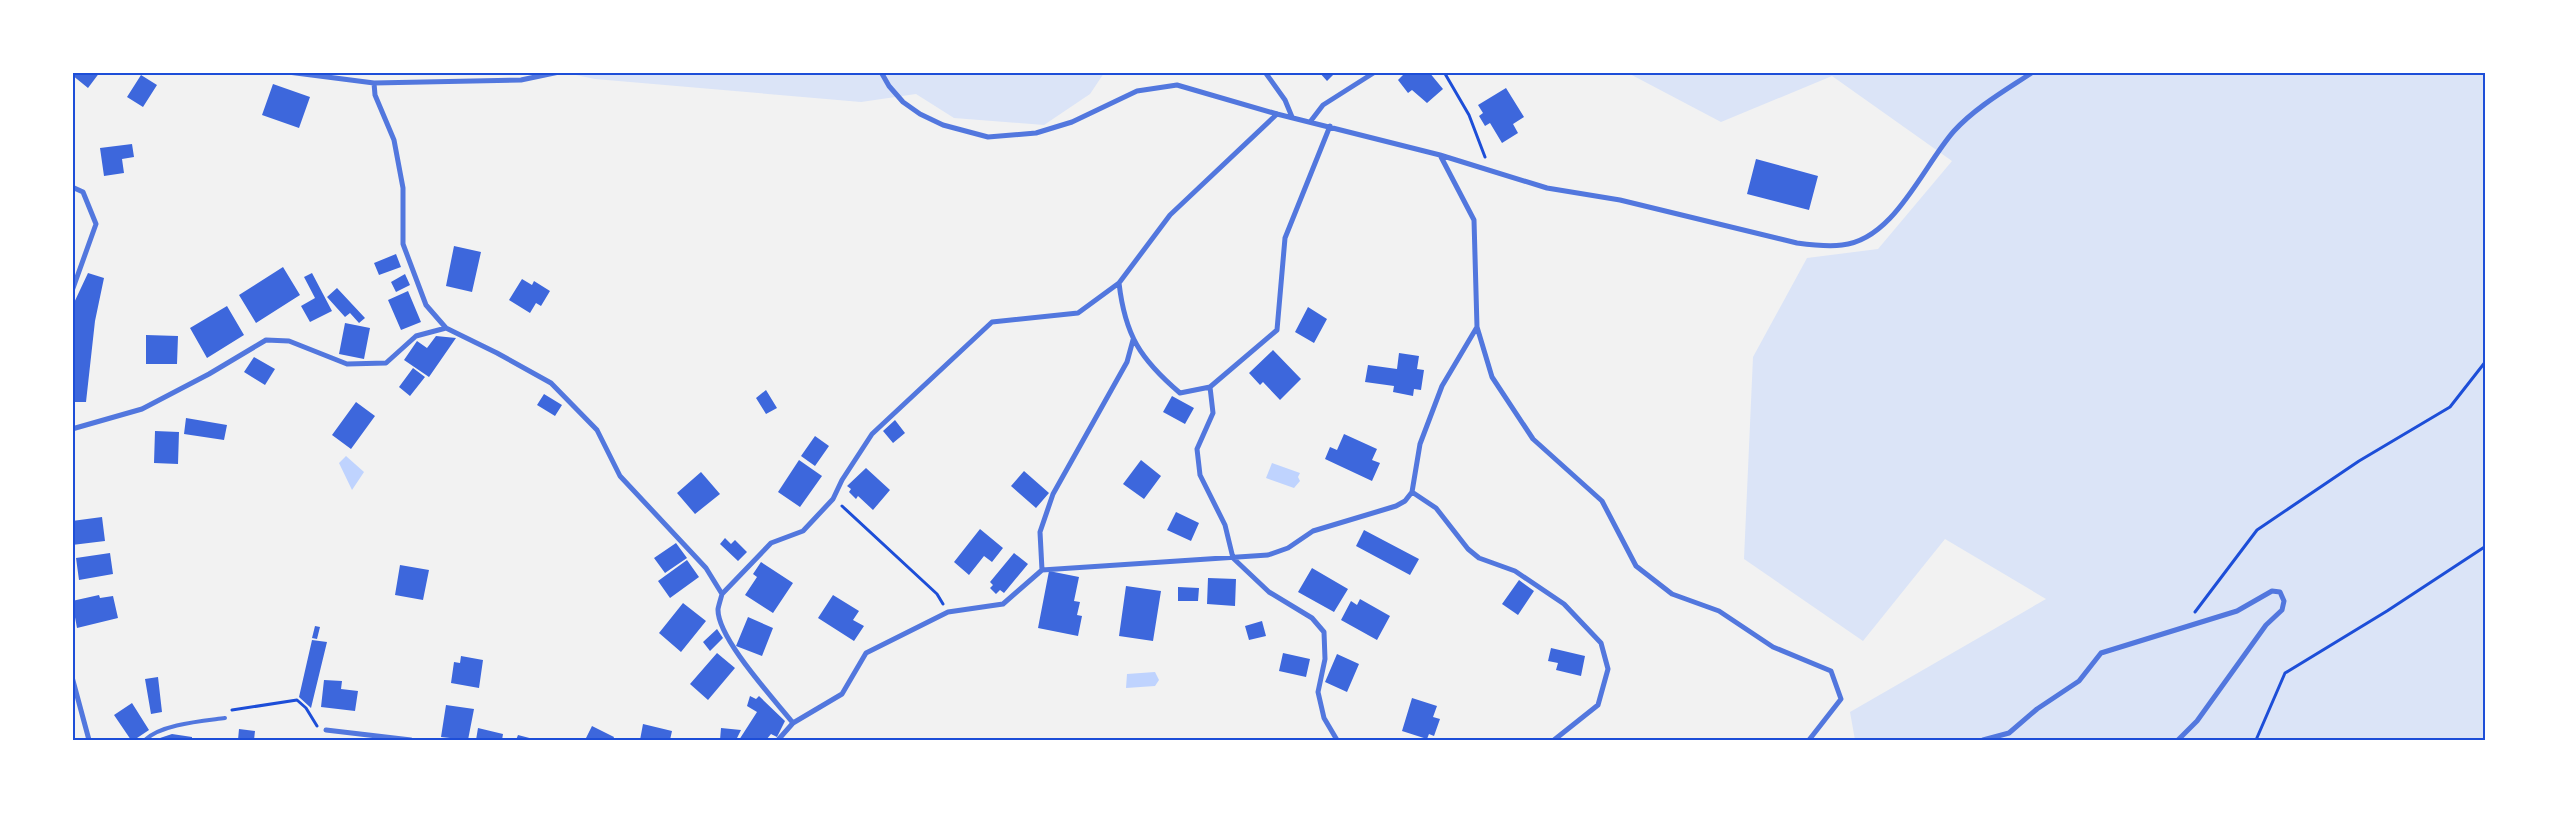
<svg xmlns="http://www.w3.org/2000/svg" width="2558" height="813" viewBox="0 0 2558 813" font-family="'Exo 2',sans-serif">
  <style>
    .green { fill: #dbe4f7 }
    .water { fill: #bfd3fe }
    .building { fill: #3d67dc }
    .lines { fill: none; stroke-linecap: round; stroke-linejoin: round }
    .path { stroke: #1d4ed8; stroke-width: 3 }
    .service { stroke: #5277de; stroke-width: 4 }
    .minor { stroke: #5277de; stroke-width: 5 }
    .neatline { fill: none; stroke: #1d4ed8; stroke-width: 2 }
  </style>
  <rect width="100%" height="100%" fill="#f2f2f2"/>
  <path class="green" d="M 566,73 L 1104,73 L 1090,94 L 1044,125 L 954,118 L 916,94 L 861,102 L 595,79 Z
    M 1628,73 L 2485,73 L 2485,740 L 1855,740 L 1850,712 L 2046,599 L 1945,539 L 1863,641 L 1744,559 L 1753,357 L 1807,258 L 1878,249 L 1952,161 L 1832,76 L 1721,122 Z"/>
  <path class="water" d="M 346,456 L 364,472 L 352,490 L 339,463 Z
    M 1272,463 L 1300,473 L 1298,477 L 1300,481 L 1294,488 L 1266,478 Z
    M 1155,672 L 1159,680 L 1155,686 L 1126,688 L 1127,674 Z"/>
  <path class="building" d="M 72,72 L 100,72 L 88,88 L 72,75 Z
    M 1319,72 L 1336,72 L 1327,81 Z
    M 1406,72 L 1429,72 L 1443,89 L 1427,103 L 1412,90 L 1408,93 L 1398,80 Z
    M 141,75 L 157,85 L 143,107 L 127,97 Z
    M 273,84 L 310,97 L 299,128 L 262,115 Z
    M 1506,88 L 1524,117 L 1513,124 L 1518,133 L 1502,143 L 1490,123 L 1485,126 L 1479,116 L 1483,113 L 1478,105 Z
    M 132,144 L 134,157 L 122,159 L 124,173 L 104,176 L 100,148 Z
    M 1756,159 L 1818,176 L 1809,210 L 1747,194 Z
    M 454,246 L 481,252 L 472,292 L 446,286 Z
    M 396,254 L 401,267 L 379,275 L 374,263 Z
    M 283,267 L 300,295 L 256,323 L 239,295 Z
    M 88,273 L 104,278 L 95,321 L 86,402 L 72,402 L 72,307 Z
    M 312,273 L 332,311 L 310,322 L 301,306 L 315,298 L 304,277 Z
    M 405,274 L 410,285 L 396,292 L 391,282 Z
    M 522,279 L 532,285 L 534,281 L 550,291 L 541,306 L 536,303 L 530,313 L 509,300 Z
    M 337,288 L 365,318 L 359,323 L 350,313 L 345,317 L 327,297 Z
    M 408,291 L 421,322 L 401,330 L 388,300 Z
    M 227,306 L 244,335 L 207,358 L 190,328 Z
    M 1308,307 L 1327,319 L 1314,343 L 1295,332 Z
    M 345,323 L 370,328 L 364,359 L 339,354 Z
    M 146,335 L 178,336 L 177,364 L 146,364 Z
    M 436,336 L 456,338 L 429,377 L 404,360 L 417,341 L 427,348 Z
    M 1273,350 L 1301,379 L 1280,400 L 1263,382 L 1260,385 L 1249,373 Z
    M 1399,353 L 1419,356 L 1417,369 L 1424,370 L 1421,390 L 1414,389 L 1413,396 L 1393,392 L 1394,386 L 1365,382 L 1368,365 L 1397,369 Z
    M 254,357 L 275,369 L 265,385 L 244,372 Z
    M 413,368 L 425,377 L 410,396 L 399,387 Z
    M 766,390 L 777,408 L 766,414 L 756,398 Z
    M 544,394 L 562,405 L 555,416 L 537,405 Z
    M 1172,396 L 1194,408 L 1185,424 L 1163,412 Z
    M 356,402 L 375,416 L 351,449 L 332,435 Z
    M 186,418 L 227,425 L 224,440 L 184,434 Z
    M 895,420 L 905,433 L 893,443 L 883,431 Z
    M 155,431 L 179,432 L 178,464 L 154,463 Z
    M 1344,434 L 1377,449 L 1372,460 L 1380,463 L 1372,481 L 1325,459 L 1330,447 L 1337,450 Z
    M 815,436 L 829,446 L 815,466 L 801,456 Z
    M 799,460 L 822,476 L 800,507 L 778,492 Z
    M 1141,460 L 1161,476 L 1144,499 L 1123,484 Z
    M 866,468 L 890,490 L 873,510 L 858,496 L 856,499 L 849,492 L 851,489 L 847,486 Z
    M 1024,471 L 1049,493 L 1036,508 L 1011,486 Z
    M 701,472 L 720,494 L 695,514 L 677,493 Z
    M 1176,512 L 1199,523 L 1191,541 L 1167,530 Z
    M 102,517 L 105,541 L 72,545 L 72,521 Z
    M 980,529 L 1003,548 L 992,562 L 984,556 L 969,575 L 954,562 Z
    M 1364,530 L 1419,559 L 1410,575 L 1356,546 Z
    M 725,538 L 731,544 L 735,540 L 747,552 L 738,561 L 720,544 Z
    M 676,543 L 687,558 L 665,573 L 654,558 Z
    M 110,553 L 113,574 L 79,580 L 76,558 Z
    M 1014,553 L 1028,564 L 1004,593 L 1000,590 L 996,594 L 990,588 L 993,585 L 990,582 Z
    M 687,560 L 699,577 L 670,598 L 658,581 Z
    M 761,562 L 793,583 L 773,613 L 745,595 L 757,577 L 753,574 Z
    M 400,565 L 429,570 L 423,600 L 395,595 Z
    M 1312,568 L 1348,589 L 1334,612 L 1298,592 Z
    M 1049,571 L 1079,577 L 1074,601 L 1080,602 L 1077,615 L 1082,616 L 1078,636 L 1038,628 Z
    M 1208,578 L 1236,579 L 1235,606 L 1207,604 Z
    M 1519,580 L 1534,591 L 1518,615 L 1502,604 Z
    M 1126,586 L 1161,591 L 1153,641 L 1119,636 Z
    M 1178,587 L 1199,588 L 1198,601 L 1178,601 Z
    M 99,595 L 100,598 L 113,596 L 118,618 L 77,628 L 72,601 Z
    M 833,595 L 859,611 L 853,620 L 864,626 L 854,641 L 818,618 Z
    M 1360,599 L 1390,616 L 1377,640 L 1341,620 L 1351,601 L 1357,605 Z
    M 683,603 L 706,621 L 681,652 L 659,633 Z
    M 748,617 L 773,628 L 762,656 L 736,646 Z
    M 1262,621 L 1266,636 L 1249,640 L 1245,626 Z
    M 315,626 L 320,627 L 317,639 L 312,638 Z
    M 717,629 L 723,638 L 710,651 L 703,642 Z
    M 312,640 L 327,642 L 311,708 L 299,697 Z
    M 1551,648 L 1585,656 L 1581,676 L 1556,670 L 1558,663 L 1548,661 Z
    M 717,653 L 735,668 L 708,700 L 690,684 Z
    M 1283,653 L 1310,659 L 1306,677 L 1279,671 Z
    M 1337,654 L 1359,664 L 1347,692 L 1325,682 Z
    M 461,656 L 483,660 L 479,688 L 451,683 L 454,662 L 460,663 Z
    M 158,677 L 162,712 L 151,714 L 145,679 Z
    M 324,680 L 342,681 L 341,689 L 358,691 L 355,711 L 321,707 Z
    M 750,696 L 756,699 L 759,696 L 785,721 L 777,737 L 771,734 L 766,740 L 739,740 L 757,712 L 747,706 Z
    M 1412,698 L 1437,706 L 1433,717 L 1440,719 L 1434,736 L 1429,734 L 1427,739 L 1402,731 Z
    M 132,703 L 149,730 L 134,740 L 131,740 L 114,715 Z
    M 446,705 L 474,709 L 468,740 L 441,737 Z
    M 643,724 L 672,731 L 670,740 L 640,740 Z
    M 592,726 L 614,737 L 613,740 L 585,740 Z
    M 478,728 L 503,734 L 502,740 L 476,740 Z
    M 721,728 L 741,730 L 736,740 L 720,740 Z
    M 239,729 L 255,731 L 254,740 L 238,740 Z
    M 172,734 L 192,737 L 192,740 L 154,740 Z
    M 518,735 L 537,740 L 516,740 Z"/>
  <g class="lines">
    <path class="path" d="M 1444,72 L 1469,115 L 1485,157
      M 842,506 L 937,594 L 943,604
      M 2195,612 L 2257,530 L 2359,461 L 2450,407 L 2486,361
      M 232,710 L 297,700 L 306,708 L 317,726
      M 2256,740 L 2285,673 L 2387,611 L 2486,546"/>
    <path class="service" d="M 145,740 C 161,724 203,721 225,718"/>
    <path class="minor" d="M 288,72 L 374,83 L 521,80 L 559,72
      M 881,72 L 889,86 L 903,102 L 920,114 L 943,125 L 988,137 L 1036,133 L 1072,122 L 1137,91 L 1177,85 L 1277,114 L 1440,155 L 1547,188 L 1620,200 L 1797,243 C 1812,245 1827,247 1842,245 C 1894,240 1923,166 1954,131 C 1976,107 2006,90 2033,72
      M 1265,72 L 1285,100 L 1292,117
      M 374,83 L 375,95 L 394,140 L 403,188 L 403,244 L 426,305 L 446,328 L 497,353 L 551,383 L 597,430 L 620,476 L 706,568 L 722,594 C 721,598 719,604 718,609 C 717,638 774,699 793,723
      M 1310,122 L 1323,105 L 1375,72
      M 1330,126 L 1285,238 L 1277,330 L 1210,387 L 1213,413 L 1197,449 L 1200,475 L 1225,525 L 1233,558 L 1269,592 L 1312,618 L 1324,632 L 1325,659 L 1318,692 L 1324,718 L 1337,740
      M 72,187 L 83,192 L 96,224 L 72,291
      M 1477,327 L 1492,377 L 1533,439 L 1602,501 L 1636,566 L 1672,594 L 1719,611 L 1773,647 L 1831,671 L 1841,699 L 1809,740
      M 1210,387 L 1180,393 C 1140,359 1125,335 1119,283 L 1170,215 L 1277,114
      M 72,429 L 142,409 L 209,374 L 266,340 L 289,341 L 347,364 L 386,363 L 416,336 L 446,328
      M 1412,492 L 1436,508 L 1468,549 L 1479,558 L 1515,571 L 1564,604 L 1601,643 L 1608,669 L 1598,705 L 1554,740
      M 1042,570 L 1040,532 L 1053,494 L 1127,362 L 1133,340
      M 722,594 L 771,543 L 803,531 L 833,499 L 842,480 L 872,434 L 992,322 L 1078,313 L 1119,283
      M 72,677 L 89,740
      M 326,730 L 411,740
      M 778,740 L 793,723 L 842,694 L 866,653 L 948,612 L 1003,604 L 1042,570 L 1268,555 L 1288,548 L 1313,531 L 1396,506 L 1405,501 L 1412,492 L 1420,444 L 1442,386 L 1477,327 L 1474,220 L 1440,155
      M 1983,740 L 2009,733 L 2037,709 L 2079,681 L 2101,653 L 2237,611 L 2272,591 L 2280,592 L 2284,601 L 2282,610 L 2266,625 L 2197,721 L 2178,740"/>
  </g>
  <rect width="2558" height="813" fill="none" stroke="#ffffff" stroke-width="148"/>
  <rect x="74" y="74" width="2410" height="665" class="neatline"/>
</svg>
